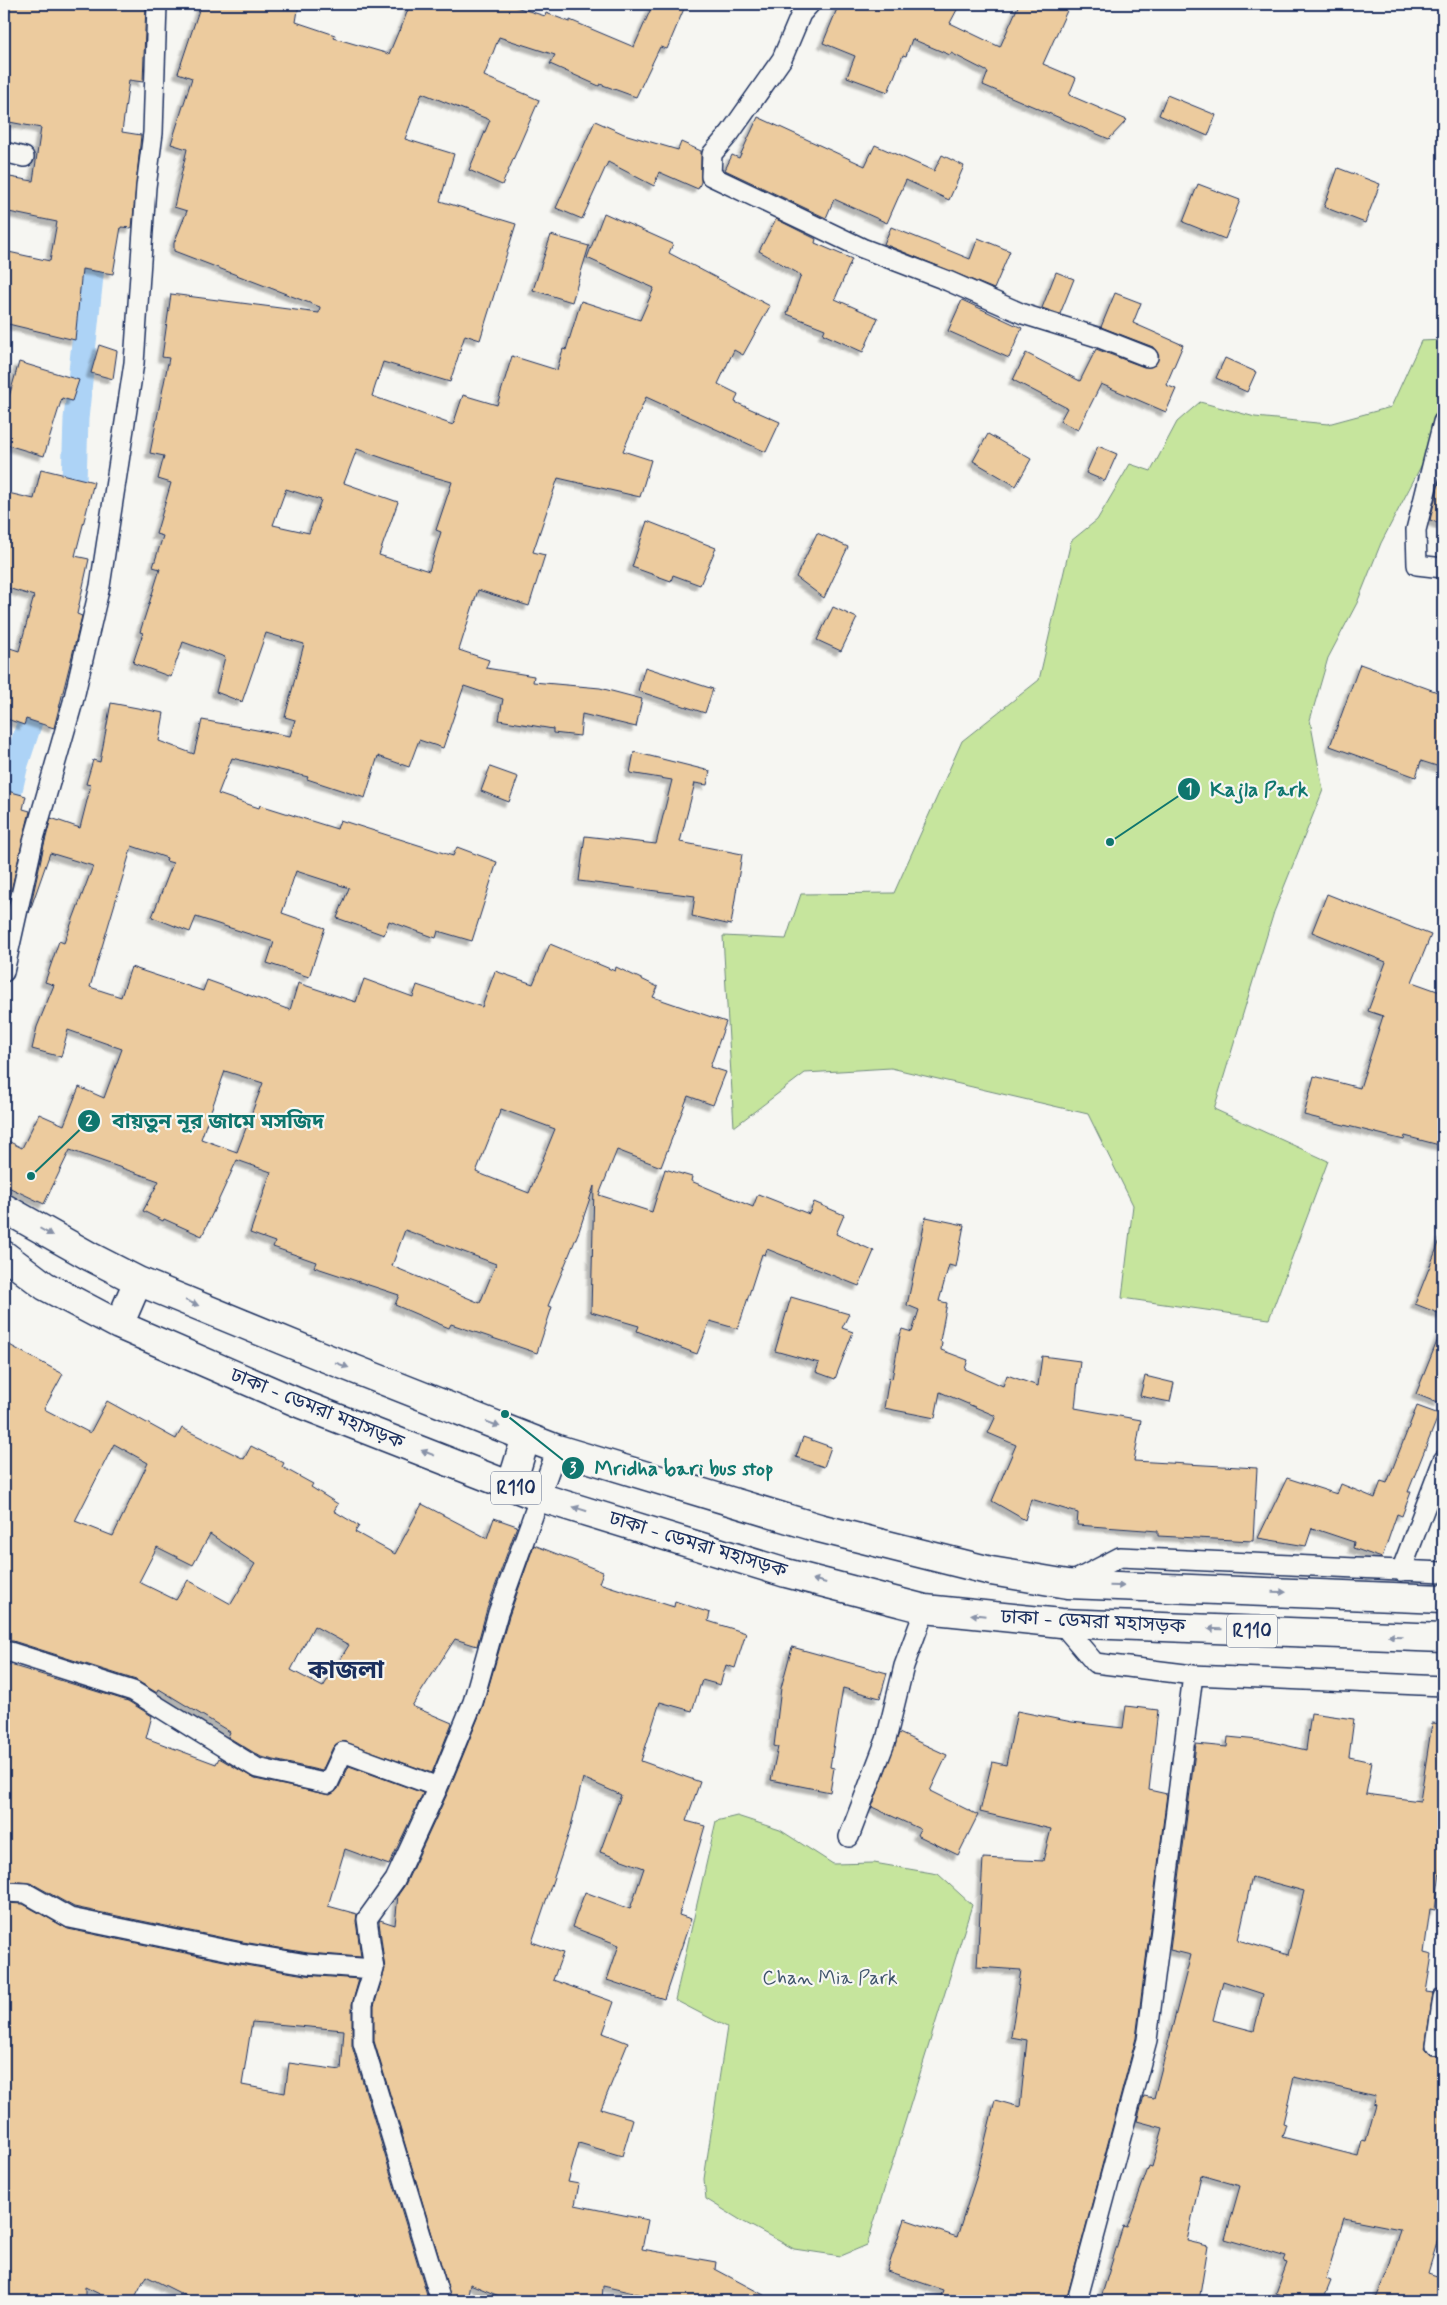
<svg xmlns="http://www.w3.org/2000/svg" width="1447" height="2305" viewBox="0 0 1447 2305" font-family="Mynerve,'Noto Sans Bengali',sans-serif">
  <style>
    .green { fill: #c6e59d; stroke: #708a7e }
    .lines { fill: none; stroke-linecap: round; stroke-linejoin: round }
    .canal { stroke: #add3f6; stroke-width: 25 }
    .building { fill: #eccb9e; stroke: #1b2f5e; fill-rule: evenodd; filter: url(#shadow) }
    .street-casing { stroke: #1b2f5e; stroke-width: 22 }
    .primary-casing { stroke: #1b2f5e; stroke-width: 31 }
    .street { stroke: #f6f6f2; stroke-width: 19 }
    .primary { stroke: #f6f6f2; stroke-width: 28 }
    .oneway { fill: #8892a8 }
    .labels { text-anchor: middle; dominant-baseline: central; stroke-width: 4.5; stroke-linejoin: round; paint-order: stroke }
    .shield { fill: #f6f6f2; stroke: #5d6b8a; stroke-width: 1 }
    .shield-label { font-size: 19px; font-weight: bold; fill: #1b2f5e }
    .street-label { font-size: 20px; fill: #1b2f5e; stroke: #f6f6f2 }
    .park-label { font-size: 20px; fill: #3d536b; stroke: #f6f6f2 }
    .district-label { font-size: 25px; font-weight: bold; fill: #1b2f5e; stroke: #f6f6f2 }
    .leader { fill: none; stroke: #0f766e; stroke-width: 2 }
    .callout-dot { fill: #0f766e; stroke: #f6f6f2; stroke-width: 2 }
    .mark-label { font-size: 15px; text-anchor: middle; font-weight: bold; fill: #fff }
    .callout-label { font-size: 21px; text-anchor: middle; font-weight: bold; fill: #0f766e; stroke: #f6f6f2; stroke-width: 4.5; stroke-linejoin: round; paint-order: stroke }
  </style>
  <defs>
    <filter id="shadow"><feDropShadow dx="-4.5" dy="4.5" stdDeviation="1" flood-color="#0004"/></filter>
  </defs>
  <rect width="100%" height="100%" fill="#f6f6f2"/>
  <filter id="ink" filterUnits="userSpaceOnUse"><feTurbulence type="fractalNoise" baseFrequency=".02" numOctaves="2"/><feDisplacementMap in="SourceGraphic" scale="10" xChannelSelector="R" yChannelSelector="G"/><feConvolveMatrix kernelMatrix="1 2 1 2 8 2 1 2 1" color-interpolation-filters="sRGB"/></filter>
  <g filter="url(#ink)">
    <path class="green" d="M 1443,340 L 1443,436 L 1433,443 L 1381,543 L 1357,603 L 1328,658 L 1310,720 L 1323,790 L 1274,912 L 1214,1109 L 1328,1161 L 1269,1319 L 1122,1298 L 1133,1205 L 1088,1114 L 891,1068 L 805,1073 L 734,1127 L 723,936 L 786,939 L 801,894 L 894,893 L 962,741 L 1039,680 L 1071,541 L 1097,520 L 1130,464 L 1151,471 L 1177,422 L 1200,402 L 1255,417 L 1328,424 L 1391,407 L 1421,341 Z
      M 737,1816 L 780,1830 L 833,1864 L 874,1863 L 938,1874 L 972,1905 L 867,2245 L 841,2256 L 794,2249 L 742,2221 L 706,2199 L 704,2179 L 727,2027 L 675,2000 L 716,1821 Z"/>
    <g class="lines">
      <path class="canal" d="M 73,512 L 76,419 L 95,238
        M 4,816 L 16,764 L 41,688"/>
    </g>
    <path class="building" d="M 4,4 L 146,4 L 143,82 L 129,80 L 122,132 L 141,135 L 132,228 L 121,227 L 113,274 L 82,269 L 75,340 L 4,323 L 4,251 L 50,261 L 57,222 L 4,211 L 4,176 L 33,181 L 41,128 L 4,121 Z
      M 201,4 L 299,4 L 296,22 L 335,35 L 334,38 L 389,54 L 399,30 L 400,31 L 410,4 L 506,4 L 545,16 L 546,13 L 570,22 L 570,20 L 634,47 L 653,4 L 686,4 L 667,49 L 660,47 L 636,97 L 600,84 L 599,86 L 550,64 L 555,55 L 499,37 L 484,76 L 539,100 L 502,185 L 469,170 L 490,120 L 422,93 L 405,139 L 454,154 L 440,201 L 516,224 L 480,340 L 465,335 L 450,382 L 383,362 L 372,396 L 453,425 L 463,395 L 497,405 L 512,356 L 557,370 L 563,349 L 566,350 L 581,301 L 640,320 L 654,288 L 587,258 L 604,213 L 673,244 L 669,253 L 770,306 L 743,355 L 734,350 L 718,384 L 738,394 L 735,402 L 780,422 L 766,452 L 646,397 L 623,451 L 651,460 L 640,497 L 558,478 L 533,552 L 545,555 L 529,606 L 478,590 L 459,650 L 489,660 L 486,668 L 534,676 L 533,682 L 600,688 L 642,699 L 636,727 L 582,714 L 580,736 L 553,733 L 553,729 L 499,720 L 503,699 L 464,686 L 443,748 L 419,740 L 409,767 L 378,756 L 365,798 L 307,779 L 308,777 L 232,758 L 218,794 L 259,808 L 260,805 L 337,829 L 340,820 L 453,856 L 457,847 L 497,862 L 472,941 L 438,931 L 436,938 L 389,921 L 384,935 L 337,918 L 349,888 L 296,871 L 282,913 L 325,928 L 309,977 L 267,963 L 274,942 L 196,917 L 190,932 L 152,917 L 173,863 L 166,861 L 167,858 L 132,846 L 90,987 L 121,997 L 131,967 L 203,991 L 207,980 L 290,1010 L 298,983 L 356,1002 L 364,979 L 413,997 L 417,985 L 482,1007 L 495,971 L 533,984 L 550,944 L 615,971 L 616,967 L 658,987 L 653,997 L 726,1022 L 710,1067 L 726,1072 L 713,1105 L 688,1096 L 661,1167 L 617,1150 L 599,1195 L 652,1212 L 665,1169 L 692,1177 L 691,1181 L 753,1207 L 758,1194 L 809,1214 L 814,1202 L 844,1215 L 836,1234 L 874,1251 L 859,1286 L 767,1249 L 765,1255 L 762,1254 L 738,1329 L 710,1321 L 697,1354 L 637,1331 L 639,1326 L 591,1312 L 594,1186 L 579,1231 L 548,1306 L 552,1307 L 537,1353 L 451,1324 L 449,1328 L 395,1305 L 399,1295 L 314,1267 L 316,1262 L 273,1247 L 275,1242 L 250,1233 L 271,1172 L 237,1160 L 202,1236 L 164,1219 L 163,1221 L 143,1211 L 159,1181 L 70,1150 L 44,1204 L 4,1185 L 4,1139 L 22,1148 L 39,1114 L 64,1125 L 79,1087 L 104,1098 L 122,1049 L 68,1030 L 61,1057 L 32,1049 L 37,1027 L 54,985 L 45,982 L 59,941 L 64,943 L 93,866 L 50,853 L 29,913 L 44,845 L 51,818 L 80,828 L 91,785 L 86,784 L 93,760 L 100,762 L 111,703 L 164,713 L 159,741 L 194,754 L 202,720 L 290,736 L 295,720 L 285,717 L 304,644 L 266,633 L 242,702 L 216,692 L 225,657 L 183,642 L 171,677 L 133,663 L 143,633 L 140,632 L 160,569 L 153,567 L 163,536 L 156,534 L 171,483 L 158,479 L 164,456 L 150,453 L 169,358 L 162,357 L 171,294 L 319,313 L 320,307 L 174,251 L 174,243 L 187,211 L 174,207 L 187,149 L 171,144 L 192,78 L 178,73 ZM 357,449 L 420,471 L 420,473 L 452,482 L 436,530 L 441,532 L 429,571 L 379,555 L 398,502 L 344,483 ZM 286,489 L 321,500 L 309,533 L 273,525 ZM 225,1071 L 263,1083 L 237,1152 L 201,1139 ZM 501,1109 L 555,1129 L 529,1193 L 476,1172 ZM 405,1230 L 496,1264 L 480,1303 L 392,1266 Z
      M 839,4 L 960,4 L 950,23 L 1000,47 L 1019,4 L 1070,4 L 1043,64 L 1076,78 L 1069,95 L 1127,120 L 1109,139 L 983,85 L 988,72 L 951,53 L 950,55 L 912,39 L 906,56 L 903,55 L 888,92 L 847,77 L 855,56 L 823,43 Z
      M 1167,95 L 1216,115 L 1208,136 L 1159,115 Z
      M 758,117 L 865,166 L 875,145 L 934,171 L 942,155 L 964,166 L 949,200 L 906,180 L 887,223 L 834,199 L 826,218 L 725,170 L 732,155 L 739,158 Z
      M 595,121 L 624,134 L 678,150 L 681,142 L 701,151 L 701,182 L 698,189 L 659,172 L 654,186 L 608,162 L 582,219 L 556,208 Z
      M 1338,168 L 1380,184 L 1365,223 L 1324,207 Z
      M 1198,184 L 1240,200 L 1225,239 L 1183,222 Z
      M 776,219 L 816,239 L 815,243 L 852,259 L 835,299 L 878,318 L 863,352 L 823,334 L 825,329 L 787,314 L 801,275 L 759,251 Z
      M 891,227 L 970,259 L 978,238 L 1010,251 L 994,289 L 884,244 Z
      M 551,235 L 589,246 L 572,302 L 533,290 Z
      M 1056,272 L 1074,279 L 1060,314 L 1042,308 Z
      M 1115,293 L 1141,303 L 1133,323 L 1183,345 L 1166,385 L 1176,389 L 1166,412 L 1101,384 L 1078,430 L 1060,421 L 1067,408 L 1013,380 L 1026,353 L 1080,381 L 1096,349 L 1144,367 L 1155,365 L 1159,356 L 1153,347 L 1101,327 Z
      M 962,300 L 1022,328 L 1009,358 L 948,331 Z
      M 99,345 L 117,351 L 113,379 L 91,373 Z
      M 1225,358 L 1256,372 L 1247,392 L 1216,378 Z
      M 19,362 L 79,380 L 72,401 L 62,398 L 44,456 L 4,444 L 4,414 Z
      M 988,434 L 1031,459 L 1016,486 L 973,461 Z
      M 1098,446 L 1117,454 L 1105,481 L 1086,473 Z
      M 1443,467 L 1443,525 L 1430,520 Z
      M 41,469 L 94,482 L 75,556 L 89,559 L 77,614 L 82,616 L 54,728 L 26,719 L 24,725 L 4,718 L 4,646 L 19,651 L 34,596 L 4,587 L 4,492 L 34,499 Z
      M 647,521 L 716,548 L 700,585 L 673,575 L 671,581 L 632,567 Z
      M 817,533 L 848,547 L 824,598 L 796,577 Z
      M 833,607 L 857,618 L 841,651 L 817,640 Z
      M 1360,664 L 1443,694 L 1443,768 L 1421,761 L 1416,777 L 1330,746 Z
      M 645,667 L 713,689 L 705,713 L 638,691 Z
      M 634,752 L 710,771 L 707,785 L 695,783 L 680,842 L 742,854 L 731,925 L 692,916 L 695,896 L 579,881 L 585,836 L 656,844 L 672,780 L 630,773 Z
      M 490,767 L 518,777 L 509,802 L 481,791 Z
      M 4,790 L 26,796 L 23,809 L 30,811 L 6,912 L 4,911 Z
      M 1327,894 L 1431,935 L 1412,982 L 1443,993 L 1443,1146 L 1405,1136 L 1404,1140 L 1304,1115 L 1314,1076 L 1360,1088 L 1383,1016 L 1368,1011 L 1386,962 L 1312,932 Z
      M 926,1217 L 964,1225 L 956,1267 L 949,1265 L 939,1301 L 947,1303 L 940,1341 L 942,1342 L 941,1350 L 968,1360 L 965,1369 L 1003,1386 L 1007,1375 L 1038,1386 L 1042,1356 L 1080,1361 L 1075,1408 L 1141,1420 L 1134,1461 L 1257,1468 L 1253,1541 L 1158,1536 L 1158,1531 L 1077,1525 L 1078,1513 L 1031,1499 L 1025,1520 L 992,1501 L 1016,1445 L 988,1433 L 996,1416 L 940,1392 L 935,1418 L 884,1408 L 889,1378 L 892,1379 L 900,1335 L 902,1329 L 912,1332 L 919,1310 L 907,1305 Z
      M 1442,1235 L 1443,1235 L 1443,1315 L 1415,1304 Z
      M 791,1297 L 849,1314 L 842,1328 L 853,1332 L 835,1379 L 816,1372 L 819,1363 L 775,1351 Z
      M 1442,1329 L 1443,1388 L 1438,1403 L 1416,1394 Z
      M 4,1342 L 63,1374 L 44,1409 L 90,1433 L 107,1401 L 176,1439 L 182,1428 L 244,1459 L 251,1446 L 284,1463 L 282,1467 L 313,1484 L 311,1487 L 338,1504 L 334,1511 L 359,1526 L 355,1532 L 395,1554 L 422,1504 L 487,1538 L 494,1518 L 517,1526 L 487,1609 L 477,1646 L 455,1639 L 412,1706 L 452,1723 L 432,1773 L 342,1741 L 333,1747 L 322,1771 L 261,1757 L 228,1737 L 230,1732 L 159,1689 L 157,1693 L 136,1680 L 13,1641 L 4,1641 ZM 114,1444 L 148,1463 L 113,1536 L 75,1521 ZM 210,1534 L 255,1564 L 231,1604 L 188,1580 L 176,1600 L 139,1582 L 157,1547 L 193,1565 ZM 314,1626 L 349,1645 L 323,1687 L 291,1670 Z
      M 1145,1376 L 1174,1383 L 1170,1402 L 1140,1396 Z
      M 1417,1406 L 1439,1414 L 1408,1492 L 1411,1492 L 1402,1516 L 1397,1514 L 1382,1558 L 1353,1548 L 1354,1542 L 1312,1528 L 1306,1546 L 1258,1538 L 1287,1478 L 1337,1494 L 1341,1484 L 1375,1498 L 1381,1481 L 1387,1483 Z
      M 803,1437 L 831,1447 L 824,1467 L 796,1457 Z
      M 534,1545 L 603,1572 L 599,1583 L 674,1607 L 675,1601 L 710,1613 L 708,1621 L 746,1633 L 735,1668 L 726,1665 L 720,1685 L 702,1680 L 692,1711 L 660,1702 L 641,1761 L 700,1782 L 686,1821 L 705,1826 L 679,1915 L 691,1919 L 664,1999 L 607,1980 L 619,1945 L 572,1927 L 585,1892 L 630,1909 L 644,1868 L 600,1852 L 621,1795 L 583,1778 L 570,1830 L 532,1942 L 563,1953 L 553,1980 L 614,2002 L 603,2033 L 628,2043 L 601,2109 L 633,2119 L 622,2156 L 579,2143 L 568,2182 L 579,2184 L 575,2205 L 648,2220 L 642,2249 L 716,2262 L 715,2269 L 775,2301 L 654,2301 L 655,2298 L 603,2286 L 602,2301 L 511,2301 L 470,2284 L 467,2301 L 452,2301 L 374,2041 L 374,2006 L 385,1969 L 379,1922 L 380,1920 L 395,1925 L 398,1895 L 405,1885 L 448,1792 L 483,1706 L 509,1616 Z
      M 792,1647 L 887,1673 L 880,1698 L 843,1688 L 830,1767 L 834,1768 L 830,1792 L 771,1780 L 778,1747 L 774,1746 L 781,1688 Z
      M 4,1663 L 128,1701 L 152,1716 L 146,1738 L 216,1764 L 219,1758 L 255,1779 L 330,1795 L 338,1789 L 349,1766 L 423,1793 L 389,1865 L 345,1849 L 328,1906 L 357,1914 L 356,1921 L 361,1957 L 308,1953 L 243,1942 L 74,1907 L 31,1883 L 4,1881 Z
      M 1126,1706 L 1158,1710 L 1149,1790 L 1167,1794 L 1136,2038 L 1066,2301 L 939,2301 L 943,2290 L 887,2271 L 904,2219 L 957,2237 L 976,2178 L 995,2100 L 1020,2107 L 1027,2040 L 1011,2037 L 1021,1970 L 977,1967 L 983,1858 L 1043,1861 L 1051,1829 L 980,1812 L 992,1762 L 1006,1765 L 1017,1711 L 1072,1722 L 1123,1728 Z
      M 1311,1713 L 1354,1719 L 1349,1757 L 1372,1762 L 1366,1794 L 1420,1801 L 1432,1723 L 1443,1724 L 1443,1848 L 1435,1910 L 1430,1909 L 1424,1953 L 1432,1955 L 1426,1992 L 1433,1993 L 1425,2049 L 1431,2055 L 1443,2056 L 1443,2233 L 1440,2233 L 1428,2273 L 1443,2278 L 1443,2301 L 1375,2301 L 1388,2270 L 1400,2229 L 1344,2218 L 1326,2279 L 1331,2281 L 1323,2301 L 1301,2301 L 1276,2293 L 1287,2263 L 1284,2262 L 1286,2257 L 1225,2239 L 1240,2186 L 1201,2175 L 1187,2241 L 1208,2246 L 1199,2301 L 1100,2301 L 1123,2226 L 1127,2227 L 1149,2166 L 1152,2167 L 1163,2128 L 1137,2121 L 1144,2096 L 1154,2098 L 1191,1955 L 1170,1950 L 1196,1744 L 1227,1747 L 1228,1737 L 1268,1741 L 1306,1750 ZM 1252,1877 L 1304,1891 L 1288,1955 L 1238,1940 ZM 1223,1981 L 1263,1994 L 1254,2031 L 1213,2020 ZM 1294,2077 L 1375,2096 L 1373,2104 L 1376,2105 L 1366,2141 L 1362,2140 L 1358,2156 L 1282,2137 L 1286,2124 L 1283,2123 Z
      M 899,1733 L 947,1755 L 930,1791 L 978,1815 L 958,1855 L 917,1835 L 920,1829 L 872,1807 Z
      M 4,1903 L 23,1904 L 68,1929 L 239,1964 L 305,1975 L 359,1979 L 352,2004 L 352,2046 L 429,2301 L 196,2301 L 146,2276 L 133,2301 L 114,2301 L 85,2287 L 85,2297 L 51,2296 L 50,2301 L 4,2301 ZM 252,2022 L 344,2030 L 341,2070 L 289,2063 L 285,2093 L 242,2085 Z"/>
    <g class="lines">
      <g class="street-casing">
        <path id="street" d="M 810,4 L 801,14 L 782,59 L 730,133 L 712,154 L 711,176 L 862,248 L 948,281 L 1023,314 L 1097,337 L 1148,357
          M 4,152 L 24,157
          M 1443,422 L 1416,530 L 1417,565 L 1443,568
          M 4,972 L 33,842 L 73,702 L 100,586 L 134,363 L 146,187 L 153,133 L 157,4
          M 1401,1571 L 1443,1460
          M 1072,1582 L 1120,1557 L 1443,1572
          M 1061,1623 L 1095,1663 L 1193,1675 L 1443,1686
          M 4,1652 L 10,1652 L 133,1691 L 257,1768 L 328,1784 L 343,1752 L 438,1787
          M 849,1837 L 886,1740 L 904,1666 L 925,1609
          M 4,1892 L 26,1893 L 70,1918 L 241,1953 L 307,1964 L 374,1969
          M 1436,2045 L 1443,1997
          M 441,2301 L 363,2043 L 363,2004 L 374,1969 L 367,1919 L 395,1880 L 438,1787 L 473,1702 L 498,1613 L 557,1449
          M 1077,2301 L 1147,2040 L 1193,1675"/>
      </g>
      <g class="primary-casing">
        <path id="primary" d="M 4,1208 L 91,1257 L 138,1281 L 321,1356 L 526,1437 L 557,1449 L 819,1528 L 991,1571 L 1068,1584 L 1443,1599
          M 4,1255 L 45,1286 L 119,1325 L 301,1404 L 539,1497 L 786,1573 L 925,1609 L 1061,1623 L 1443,1638
          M 119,1325 L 138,1281
          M 511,1486 L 526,1437"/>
      </g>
      <use href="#street" class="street"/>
      <use href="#primary" class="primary"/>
    </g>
    <defs><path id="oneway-solid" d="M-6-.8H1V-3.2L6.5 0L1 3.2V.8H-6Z" transform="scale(1.25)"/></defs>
    <g class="oneway">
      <use href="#oneway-solid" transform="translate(46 1232) rotate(30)"/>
      <use href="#oneway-solid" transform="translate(192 1303) rotate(22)"/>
      <use href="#oneway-solid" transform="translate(342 1365) rotate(21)"/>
      <use href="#oneway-solid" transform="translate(493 1424) rotate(21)"/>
      <use href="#oneway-solid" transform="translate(428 1453) rotate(-159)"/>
      <use href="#oneway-solid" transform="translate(580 1509) rotate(-163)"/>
      <use href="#oneway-solid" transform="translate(819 1581) rotate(-165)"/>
      <use href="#oneway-solid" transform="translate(1117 1586) rotate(2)"/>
      <use href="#oneway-solid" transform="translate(1279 1592) rotate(2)"/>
      <use href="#oneway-solid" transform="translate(978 1615) rotate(-174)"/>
      <use href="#oneway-solid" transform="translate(1215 1629) rotate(-178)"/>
      <use href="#oneway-solid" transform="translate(1395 1636) rotate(-178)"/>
    </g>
  </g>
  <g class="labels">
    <g class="shield">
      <rect x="491" y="1471.5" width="50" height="33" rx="4"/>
      <rect x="1227" y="1614.5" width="50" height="33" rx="4"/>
    </g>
    <g class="shield-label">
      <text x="516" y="1488">R110</text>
      <text x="1252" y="1631">R110</text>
    </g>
    <g class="street-label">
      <text transform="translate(317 1409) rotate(22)">ঢাকা - ডেমরা মহাসড়ক</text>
      <text transform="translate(698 1545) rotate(17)">ঢাকা - ডেমরা মহাসড়ক</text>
      <text transform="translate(1093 1622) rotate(3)">ঢাকা - ডেমরা মহাসড়ক</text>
    </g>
    <g class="park-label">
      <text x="830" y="1978">Chan Mia Park</text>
    </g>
    <g class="district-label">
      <text x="346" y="1671">কাজলা</text>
    </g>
  </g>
  <path class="leader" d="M1110 842L1189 789M31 1176L89 1121M505 1414L573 1468"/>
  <g class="callout-dot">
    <circle cx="1110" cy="842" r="5"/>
    <circle cx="31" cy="1176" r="5"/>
    <circle cx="505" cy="1414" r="5"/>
    <circle cx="1189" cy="789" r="12"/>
    <circle cx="89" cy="1121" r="12"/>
    <circle cx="573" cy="1468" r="12"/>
  </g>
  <g class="mark-label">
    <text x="1189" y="794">1</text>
    <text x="89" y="1126">2</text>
    <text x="573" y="1473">3</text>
  </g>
  <g class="callout-label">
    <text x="1259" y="796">Kajla Park</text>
    <text x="218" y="1128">বায়তুন নূর জামে মসজিদ</text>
    <text x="684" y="1475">Mridha bari bus stop</text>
  </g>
  <rect width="1447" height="2305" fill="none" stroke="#f6f6f2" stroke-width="20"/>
  <rect x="10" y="10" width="1427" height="2285" fill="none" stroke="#1b2f5e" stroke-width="2" filter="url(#ink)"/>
</svg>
